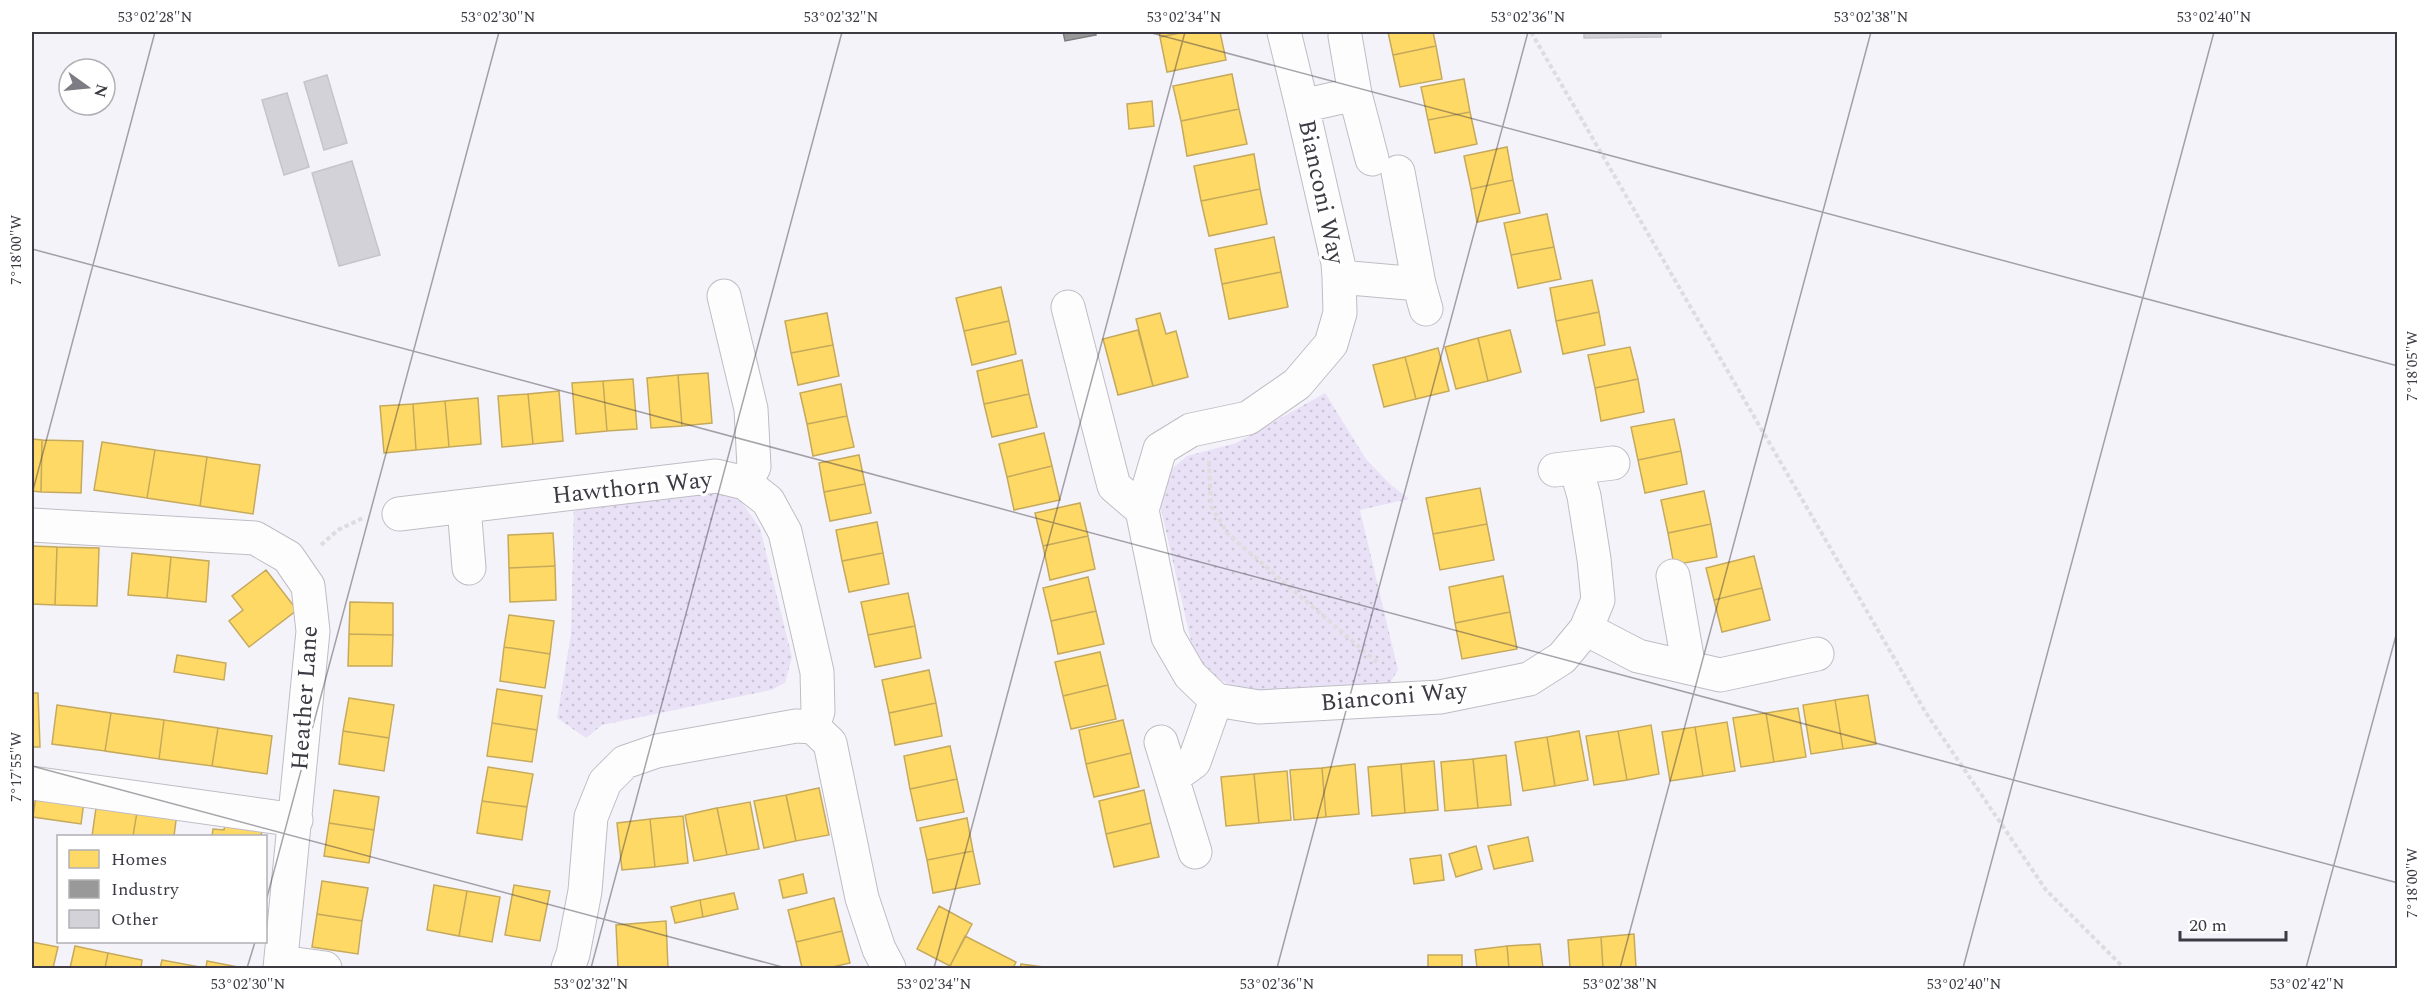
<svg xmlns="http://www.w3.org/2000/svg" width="2429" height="1000" viewBox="0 0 2429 1000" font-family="Spectral,serif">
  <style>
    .green { fill: url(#green-dots) }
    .homes { fill: #ffd966; stroke: #c5a95c; stroke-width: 1.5 }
    .industry { fill: #999; stroke: #7d7c7f; stroke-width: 1.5 }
    .building { fill: #d4d2d9; stroke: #c6c4cb; stroke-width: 1.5 }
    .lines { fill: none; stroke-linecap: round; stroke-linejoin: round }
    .minor-casing { stroke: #bfbdc4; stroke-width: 35 }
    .path { stroke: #dddcdf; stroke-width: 4; stroke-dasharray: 4.5 3; stroke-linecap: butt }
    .minor { stroke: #fefdfe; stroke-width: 33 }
    .ticks { fill: none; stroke: #3d3a43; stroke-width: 1.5; stroke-opacity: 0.45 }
    .labels { text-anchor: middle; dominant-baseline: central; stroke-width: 6; stroke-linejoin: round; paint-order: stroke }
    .street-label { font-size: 24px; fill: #3d3a43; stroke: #fff }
    .neatline { fill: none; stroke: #3d3a43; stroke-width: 2 }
    .ticks-label { font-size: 15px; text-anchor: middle; fill: #3d3a43 }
  </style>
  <defs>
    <pattern id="green-dots" width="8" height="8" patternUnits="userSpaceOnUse" patternTransform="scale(1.5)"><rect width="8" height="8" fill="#e9e2f7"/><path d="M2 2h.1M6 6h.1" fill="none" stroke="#c9c3d5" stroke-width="1.8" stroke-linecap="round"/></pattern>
  </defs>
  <rect width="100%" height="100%" fill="#f5f3fa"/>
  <path class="green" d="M 1325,393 L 1366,459 L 1390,484 L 1409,499 L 1360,510 L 1398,670 L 1390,683 L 1272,695 L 1236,689 L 1205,670 L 1193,650 L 1160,505 L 1167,473 L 1187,456 L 1236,443 Z
    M 692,488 L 736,494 L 760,528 L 792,657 L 785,683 L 771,690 L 602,725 L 586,738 L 557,718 L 571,634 L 574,500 Z"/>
  <path class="homes" d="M 1159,32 L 1185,32 L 1160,37 Z
    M 1185,32 L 1220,32 L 1226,60 L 1167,72 L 1160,37 Z
    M 1388,32 L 1433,32 L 1436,46 L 1393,55 Z
    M 1436,46 L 1442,79 L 1400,87 L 1393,55 Z
    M 1232,74 L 1239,109 L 1181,121 L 1173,86 Z
    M 1464,79 L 1470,112 L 1428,120 L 1421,87 Z
    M 1152,101 L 1154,126 L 1129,129 L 1127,104 Z
    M 1239,109 L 1247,144 L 1187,156 L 1181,121 Z
    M 1470,112 L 1477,144 L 1435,153 L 1428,120 Z
    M 1507,147 L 1513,180 L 1471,189 L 1464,156 Z
    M 1254,154 L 1260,189 L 1201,201 L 1194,166 Z
    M 1513,180 L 1520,213 L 1477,222 L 1471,189 Z
    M 1260,189 L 1267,224 L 1209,236 L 1201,201 Z
    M 1547,214 L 1554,247 L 1511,255 L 1504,223 Z
    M 1274,237 L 1281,272 L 1222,284 L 1215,249 Z
    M 1554,247 L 1561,279 L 1518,288 L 1511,255 Z
    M 1281,272 L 1288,307 L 1229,319 L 1222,284 Z
    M 1592,280 L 1599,312 L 1556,321 L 1550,288 Z
    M 1001,287 L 1009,321 L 964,331 L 956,298 Z
    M 1599,312 L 1605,345 L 1563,354 L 1556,321 Z
    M 827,313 L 833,345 L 791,353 L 785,321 Z
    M 1160,313 L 1166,334 L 1176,331 L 1188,377 L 1153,386 L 1136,319 Z
    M 1009,321 L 1016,354 L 972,365 L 964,331 Z
    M 1138,330 L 1153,386 L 1118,395 L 1103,339 Z
    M 1510,330 L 1521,372 L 1488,381 L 1478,338 Z
    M 1478,338 L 1488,381 L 1456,389 L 1445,347 Z
    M 833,345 L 839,376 L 798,385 L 791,353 Z
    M 1630,347 L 1638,379 L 1595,388 L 1588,355 Z
    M 1438,348 L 1449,391 L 1416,399 L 1405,357 Z
    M 1405,357 L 1416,399 L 1384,407 L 1373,365 Z
    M 1022,360 L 1029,394 L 984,404 L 977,371 Z
    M 708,373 L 712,423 L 682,426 L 678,375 Z
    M 678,375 L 682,426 L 651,428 L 647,378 Z
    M 633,379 L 637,429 L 607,431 L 603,381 Z
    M 1638,379 L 1644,412 L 1601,421 L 1595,388 Z
    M 603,381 L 607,431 L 576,434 L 572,383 Z
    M 841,384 L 847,416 L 807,424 L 800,393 Z
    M 559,391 L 563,441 L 533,444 L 528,394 Z
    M 528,394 L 533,444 L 502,447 L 498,396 Z
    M 1029,394 L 1037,427 L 992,437 L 984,404 Z
    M 478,398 L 481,444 L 449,447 L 445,401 Z
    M 445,401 L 449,447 L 416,450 L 413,404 Z
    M 413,404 L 416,450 L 384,453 L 380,406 Z
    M 847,416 L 854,447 L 813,456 L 807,424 Z
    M 1674,419 L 1681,451 L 1638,460 L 1631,427 Z
    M 1044,433 L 1052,466 L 1007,477 L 999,444 Z
    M 32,439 L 42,440 L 41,492 L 32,491 Z
    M 42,440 L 83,441 L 81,493 L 41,492 Z
    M 102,442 L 155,450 L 147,498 L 94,490 Z
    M 155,450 L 207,457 L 200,506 L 147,498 Z
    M 1681,451 L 1687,484 L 1645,493 L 1638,460 Z
    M 859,455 L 865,484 L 824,492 L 819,463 Z
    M 207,457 L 260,465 L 253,514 L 200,506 Z
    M 1052,466 L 1060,500 L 1014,510 L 1007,477 Z
    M 865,484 L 871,513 L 830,521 L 824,492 Z
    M 1480,488 L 1487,524 L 1433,534 L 1426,498 Z
    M 1704,491 L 1711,524 L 1668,533 L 1661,500 Z
    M 1080,503 L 1088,536 L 1043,546 L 1035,513 Z
    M 877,522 L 883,553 L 842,561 L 836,530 Z
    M 1487,524 L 1494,560 L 1440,570 L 1433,534 Z
    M 1711,524 L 1717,557 L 1674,565 L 1668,533 Z
    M 553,533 L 555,566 L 509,568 L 508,535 Z
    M 1088,536 L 1095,569 L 1050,580 L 1043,546 Z
    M 32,546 L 57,547 L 55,605 L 32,604 Z
    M 57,547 L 99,548 L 97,606 L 55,605 Z
    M 132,553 L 171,557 L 167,598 L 128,595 Z
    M 883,553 L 889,584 L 849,592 L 842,561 Z
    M 1754,556 L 1762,588 L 1714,600 L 1706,568 Z
    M 171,557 L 209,561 L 206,602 L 167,598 Z
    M 555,566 L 556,600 L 510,602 L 509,568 Z
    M 266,570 L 297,610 L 249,647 L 229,621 L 243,610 L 232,596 Z
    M 1503,576 L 1510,612 L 1455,623 L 1449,587 Z
    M 1088,577 L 1096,611 L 1051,621 L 1043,588 Z
    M 1762,588 L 1770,620 L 1722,632 L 1714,600 Z
    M 908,593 L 915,626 L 868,635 L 861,602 Z
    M 350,602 L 393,603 L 393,635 L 349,634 Z
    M 1096,611 L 1104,644 L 1058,654 L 1051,621 Z
    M 1510,612 L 1517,649 L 1462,659 L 1455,623 Z
    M 509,615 L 554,621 L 550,654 L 504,647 Z
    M 915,626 L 921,658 L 875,667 L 868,635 Z
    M 349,634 L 393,635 L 392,666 L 348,666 Z
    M 504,647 L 550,654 L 545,688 L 500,681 Z
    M 1100,652 L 1108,685 L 1063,696 L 1055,662 Z
    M 177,655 L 226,663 L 224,680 L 174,672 Z
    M 929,670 L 936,703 L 889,713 L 882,680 Z
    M 1108,685 L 1116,719 L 1071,729 L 1063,696 Z
    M 497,689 L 542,696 L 537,730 L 492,723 Z
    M 32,693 L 38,693 L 40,747 L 32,747 Z
    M 1868,695 L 1876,744 L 1843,749 L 1835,700 Z
    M 349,698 L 394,705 L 389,738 L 343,731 Z
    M 1835,700 L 1843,749 L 1811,754 L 1803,705 Z
    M 936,703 L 942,736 L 895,745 L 889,713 Z
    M 57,705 L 111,713 L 105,751 L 52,744 Z
    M 1798,708 L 1806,757 L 1774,762 L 1766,713 Z
    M 111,713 L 164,720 L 159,759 L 105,751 Z
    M 1766,713 L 1774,762 L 1741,767 L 1733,718 Z
    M 164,720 L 218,728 L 212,766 L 159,759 Z
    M 1123,720 L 1131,753 L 1086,764 L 1079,730 Z
    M 1727,722 L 1735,771 L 1703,776 L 1695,727 Z
    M 492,723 L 537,730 L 532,762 L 487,756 Z
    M 1651,725 L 1659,774 L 1627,780 L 1618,731 Z
    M 1695,727 L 1703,776 L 1670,781 L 1662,732 Z
    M 218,728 L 272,736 L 267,774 L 212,766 Z
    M 343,731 L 389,738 L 384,771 L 339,764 Z
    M 1579,731 L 1588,780 L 1555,786 L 1547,737 Z
    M 1618,731 L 1627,780 L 1594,785 L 1586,736 Z
    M 1547,737 L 1555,786 L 1523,791 L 1515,742 Z
    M 950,746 L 957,779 L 910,789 L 904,756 Z
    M 1131,753 L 1139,787 L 1094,797 L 1086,764 Z
    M 1506,755 L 1511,805 L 1478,808 L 1473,759 Z
    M 1473,759 L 1478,808 L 1445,811 L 1441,762 Z
    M 1434,761 L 1438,810 L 1405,813 L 1401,764 Z
    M 1355,764 L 1359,814 L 1326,817 L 1322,768 Z
    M 1401,764 L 1405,813 L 1372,816 L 1368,767 Z
    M 488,767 L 533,774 L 527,807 L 482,801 Z
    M 1322,768 L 1326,817 L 1294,820 L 1290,770 Z
    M 1287,771 L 1291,820 L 1259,823 L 1254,774 Z
    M 1254,774 L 1259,823 L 1226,826 L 1221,777 Z
    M 957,779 L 964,812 L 917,821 L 910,789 Z
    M 37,787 L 85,794 L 81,824 L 33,817 Z
    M 819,788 L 829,835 L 796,841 L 786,795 Z
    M 334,790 L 379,797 L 374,830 L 329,823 Z
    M 1144,790 L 1151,823 L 1106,834 L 1099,801 Z
    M 98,794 L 139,800 L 133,836 L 92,836 Z
    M 786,795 L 796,841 L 764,848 L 754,801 Z
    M 139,800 L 178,805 L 174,836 L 133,836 Z
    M 482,801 L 527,807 L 522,840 L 477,833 Z
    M 750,802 L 759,849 L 727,855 L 717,808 Z
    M 717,808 L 727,855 L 694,861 L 685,815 Z
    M 683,816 L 688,863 L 655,867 L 650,819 Z
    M 226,818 L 263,823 L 261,836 L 212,836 L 213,829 L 224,830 Z
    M 967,818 L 973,851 L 927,860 L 920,828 Z
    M 650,819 L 655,867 L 622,870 L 617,823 Z
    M 329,823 L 374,830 L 369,863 L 324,856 Z
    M 1151,823 L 1159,857 L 1114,867 L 1106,834 Z
    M 1528,837 L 1533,861 L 1494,869 L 1488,846 Z
    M 1476,846 L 1482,869 L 1456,877 L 1449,854 Z
    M 973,851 L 980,884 L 933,893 L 927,860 Z
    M 1441,855 L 1444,880 L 1414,884 L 1410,859 Z
    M 803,874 L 807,893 L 783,898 L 779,880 Z
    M 322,881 L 368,888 L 362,921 L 317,914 Z
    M 434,885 L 467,891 L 459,936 L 427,930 Z
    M 514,885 L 550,891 L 540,941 L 505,935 Z
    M 467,891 L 500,897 L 492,942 L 459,936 Z
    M 734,893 L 738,909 L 703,917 L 700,900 Z
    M 834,898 L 842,931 L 796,942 L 788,910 Z
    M 700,900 L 703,917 L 675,923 L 671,907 Z
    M 939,906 L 972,924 L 950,966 L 917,949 Z
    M 317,914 L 362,921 L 358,954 L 312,947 Z
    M 666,921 L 668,968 L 618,968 L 616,925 Z
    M 842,931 L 850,963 L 828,968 L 802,968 L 796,942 Z
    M 1634,934 L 1636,968 L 1603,968 L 1601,937 Z
    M 965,936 L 1016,962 L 1013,968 L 954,968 L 950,966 Z
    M 1601,937 L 1603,968 L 1570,968 L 1568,940 Z
    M 32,942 L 58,947 L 53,968 L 32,968 Z
    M 1540,944 L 1543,968 L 1509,968 L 1507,946 Z
    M 75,946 L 108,953 L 105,968 L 70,968 Z
    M 1507,946 L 1509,968 L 1477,968 L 1475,950 Z
    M 108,953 L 142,960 L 141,968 L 105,968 Z
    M 1428,955 L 1462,955 L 1462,968 L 1428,968 Z
    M 162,960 L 205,968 L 160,968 Z
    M 207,961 L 243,968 L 206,968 Z
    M 1021,964 L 1051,968 L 1020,968 Z"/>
  <path class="industry" d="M 1063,32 L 1095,32 L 1096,35 L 1065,41 Z"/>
  <path class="building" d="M 1584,32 L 1661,32 L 1661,37 L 1584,38 Z
    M 327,75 L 347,143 L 324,150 L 304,82 Z
    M 287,93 L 309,167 L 284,175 L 262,100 Z
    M 352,161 L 380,255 L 339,266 L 312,173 Z"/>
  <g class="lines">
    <g class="minor-casing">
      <path id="minor" d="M 1284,32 L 1302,106
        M 1345,36 L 1355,94
        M 1398,172 L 1419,284
        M 1339,277 L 1338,263 L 1302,106 L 1355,94 L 1372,159
        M 724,296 L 751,409 L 754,467 L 745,483
        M 1068,307 L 1114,486 L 1142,510 L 1168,637 L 1190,675 L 1216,700 L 1259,707 L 1440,697 L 1529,679 L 1562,658 L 1586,629 L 1598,600 L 1594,559 L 1584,496 L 1576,468
        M 1555,470 L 1613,463
        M 464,507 L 469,568
        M 1142,510 L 1160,449 L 1191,430 L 1248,418 L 1297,384 L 1331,344 L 1340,313 L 1339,277 L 1419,284 L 1426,309
        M 399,514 L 716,476 L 745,483 L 768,501 L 785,532 L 817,672 L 818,711 L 813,727 L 830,743 L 862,898 L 879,949 L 889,968
        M 32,525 L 255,538 L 288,557 L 308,586 L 313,631 L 280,968
        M 1673,576 L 1689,668
        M 1586,629 L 1638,656 L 1720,675 L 1817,654
        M 1161,742 L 1195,852
        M 1173,777 L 1194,762 L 1216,700
        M 32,783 L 296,820
        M 281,962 L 325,968
        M 568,968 L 573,954 L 585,891 L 591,817 L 605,782 L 625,762 L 657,751 L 796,726 L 813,727"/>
    </g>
    <path class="path" d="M 1531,32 L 1926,713 L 2046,890 L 2124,968
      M 1209,461 L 1211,506 L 1228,534 L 1379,664
      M 321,545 L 338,530 L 365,517"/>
    <use href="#minor" class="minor"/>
  </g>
  <path class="ticks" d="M 1148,32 L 2398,366M 32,249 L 2398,883M 32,494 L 155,32M 32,766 L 786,968M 266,901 L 499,32M 247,968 L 255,942M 591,968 L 842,32M 934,968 L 1185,32M 1277,968 L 1528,32M 1620,968 L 1871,32M 1963,968 L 2214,32M 2306,968 L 2398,628"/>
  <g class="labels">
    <g class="street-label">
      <text transform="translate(1321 192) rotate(78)">Bianconi Way</text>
      <text transform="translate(632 488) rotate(-6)">Hawthorn Way</text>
      <text transform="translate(1394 697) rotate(-5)">Bianconi Way</text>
      <text transform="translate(305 698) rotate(-86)">Heather Lane</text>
    </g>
  </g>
  <rect width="2429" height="1000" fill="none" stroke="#ffffff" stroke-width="66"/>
  <rect x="57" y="835" width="210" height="108" fill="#ffffff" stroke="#b1b0b4" stroke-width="1.5"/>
  <rect x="69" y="850" width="30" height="18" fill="#ffd966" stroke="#b1b0b4" stroke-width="1.5"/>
  <text x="111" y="865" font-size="18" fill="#3d3a43">Homes</text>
  <rect x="69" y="880" width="30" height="18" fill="#999999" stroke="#b1b0b4" stroke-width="1.5"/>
  <text x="111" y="895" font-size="18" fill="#3d3a43">Industry</text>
  <rect x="69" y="910" width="30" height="18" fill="#d4d2d9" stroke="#b1b0b4" stroke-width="1.5"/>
  <text x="111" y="925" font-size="18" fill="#3d3a43">Other</text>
  <g transform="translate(87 87) rotate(105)"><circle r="28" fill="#ffffff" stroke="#b1b0b4" stroke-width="1.5"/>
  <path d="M0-4.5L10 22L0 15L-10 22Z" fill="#7d7b83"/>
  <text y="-9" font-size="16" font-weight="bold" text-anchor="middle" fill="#3d3a43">N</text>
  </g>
  <path d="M2180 931v9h106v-9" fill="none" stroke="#3d3a43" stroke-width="3"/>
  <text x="2189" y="931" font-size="18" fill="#3d3a43" stroke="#ffffff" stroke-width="4.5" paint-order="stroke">20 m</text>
  <rect x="33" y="33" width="2363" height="934" class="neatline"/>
  <g class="ticks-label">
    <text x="155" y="22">53°02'28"N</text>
    <text x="498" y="22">53°02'30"N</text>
    <text x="841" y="22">53°02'32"N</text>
    <text x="1184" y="22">53°02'34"N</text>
    <text x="1528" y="22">53°02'36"N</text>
    <text x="1871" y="22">53°02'38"N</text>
    <text x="2214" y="22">53°02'40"N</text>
    <text transform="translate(16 250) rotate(-90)" y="5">7°18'00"W</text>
    <text transform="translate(2412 366) rotate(-90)" y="5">7°18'05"W</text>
    <text transform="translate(16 767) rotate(-90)" y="5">7°17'55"W</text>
    <text transform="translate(2412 883) rotate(-90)" y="5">7°18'00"W</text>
    <text x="248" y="989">53°02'30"N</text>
    <text x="591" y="989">53°02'32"N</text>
    <text x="934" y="989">53°02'34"N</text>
    <text x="1277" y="989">53°02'36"N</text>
    <text x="1620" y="989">53°02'38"N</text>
    <text x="1964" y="989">53°02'40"N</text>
    <text x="2307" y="989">53°02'42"N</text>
  </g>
</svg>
